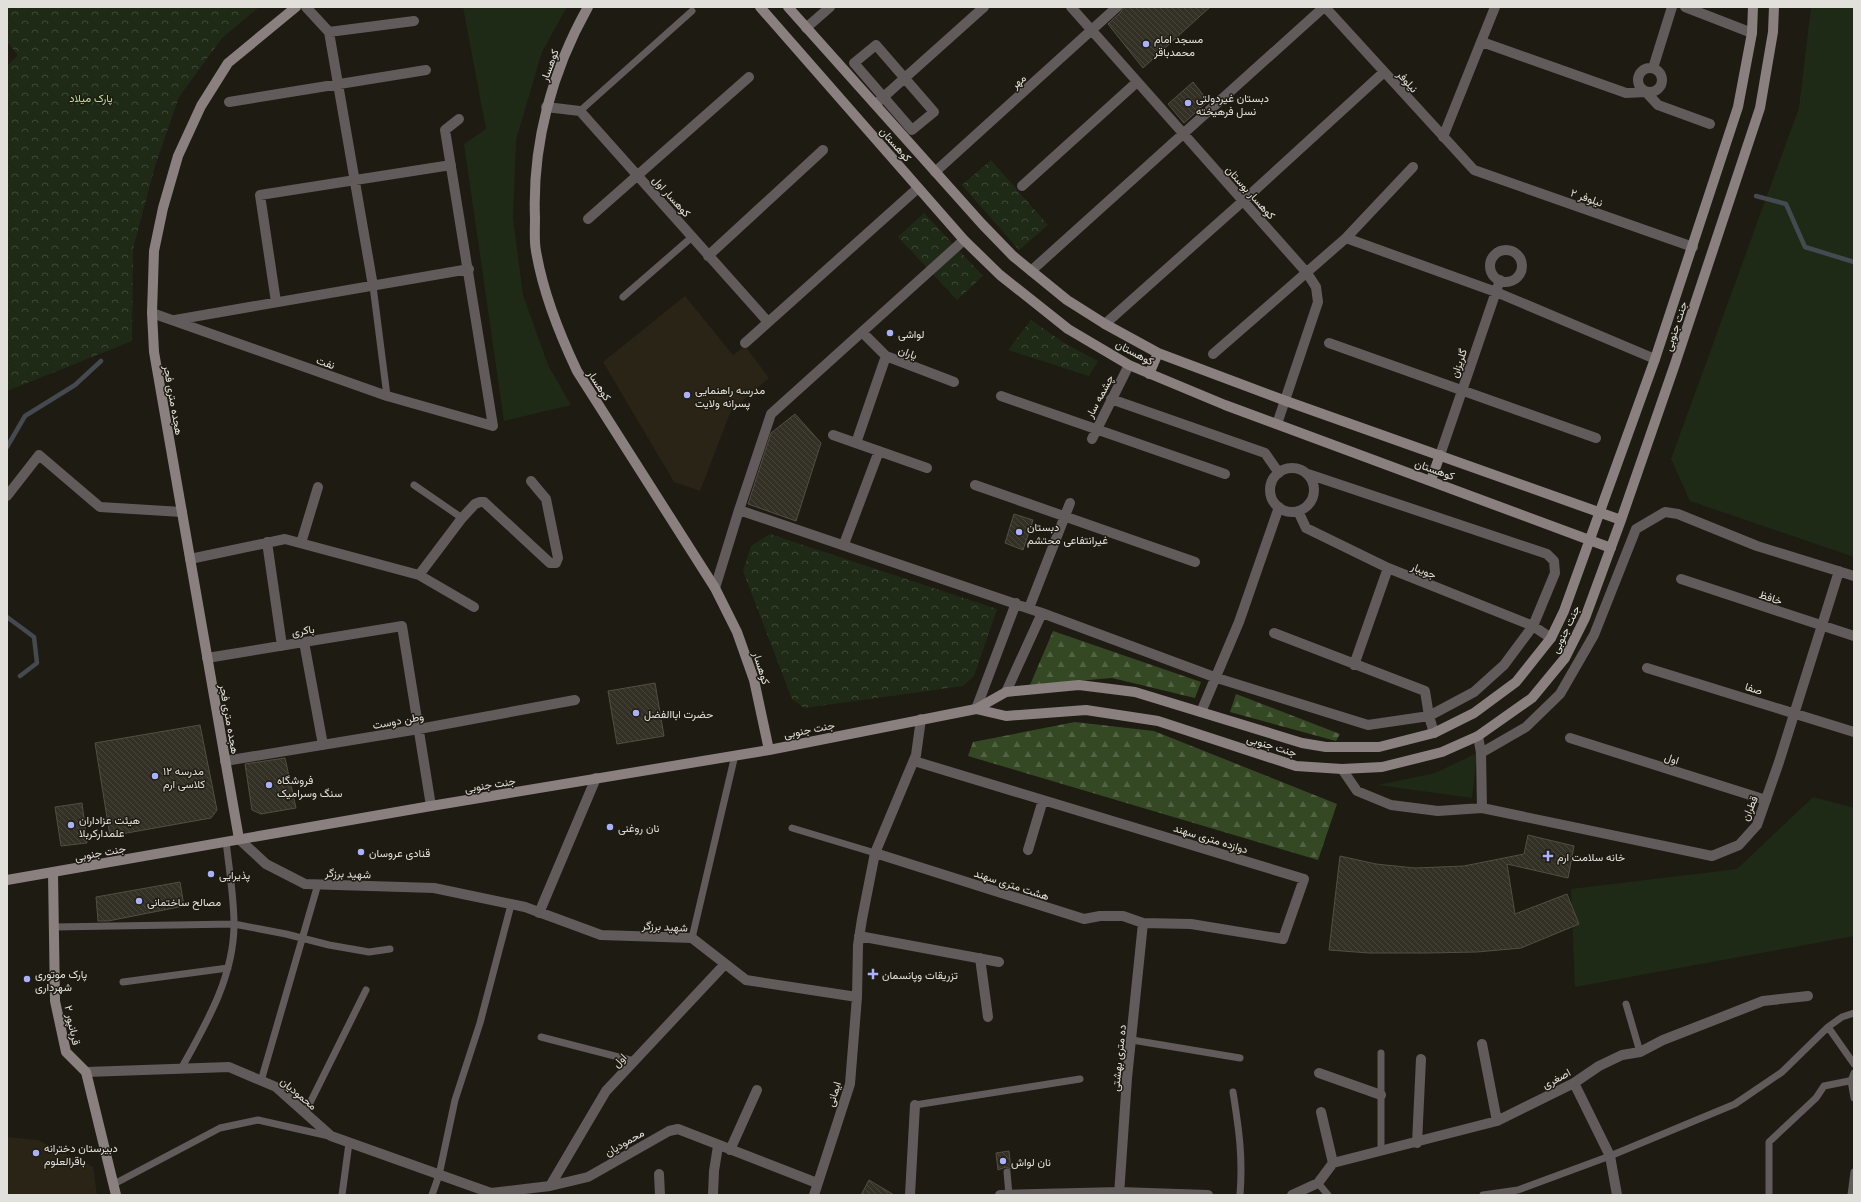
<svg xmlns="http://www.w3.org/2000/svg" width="1861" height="1202" viewBox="0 0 1861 1202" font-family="'Noto Sans',Vazirmatn,sans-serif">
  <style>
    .built { fill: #292415 }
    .grass { fill: #1f2a16 }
    .forest { fill: url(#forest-firs) }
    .park { fill: url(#park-crowns) }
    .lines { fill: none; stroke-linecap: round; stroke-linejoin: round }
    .stream { stroke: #444a4f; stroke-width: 4.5 }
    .building { fill: url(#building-back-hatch); stroke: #524e43 }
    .lane { stroke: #615b5b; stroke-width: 7 }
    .street { stroke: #615b5b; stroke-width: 10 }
    .secondary { stroke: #8a807f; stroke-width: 10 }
    .poi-dot { fill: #a9b0fc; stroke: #1e1b12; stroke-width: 1.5 }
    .labels { text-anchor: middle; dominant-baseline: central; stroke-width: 3; stroke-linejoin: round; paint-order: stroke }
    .poi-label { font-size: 11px; fill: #e2e0da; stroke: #1e1b12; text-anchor: start }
    .street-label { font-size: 11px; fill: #e2e0da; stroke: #1e1b12 }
    .park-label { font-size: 11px; fill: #bbde9e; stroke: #1e1b12 }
  </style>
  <defs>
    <pattern id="forest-firs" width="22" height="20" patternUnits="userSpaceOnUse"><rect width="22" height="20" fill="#354824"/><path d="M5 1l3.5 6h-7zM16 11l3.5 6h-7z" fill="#526243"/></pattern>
    <pattern id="park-crowns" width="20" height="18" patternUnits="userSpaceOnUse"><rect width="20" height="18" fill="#1f2a16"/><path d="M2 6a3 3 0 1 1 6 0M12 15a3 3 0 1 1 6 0" fill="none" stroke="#3f4937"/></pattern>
    <pattern id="building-back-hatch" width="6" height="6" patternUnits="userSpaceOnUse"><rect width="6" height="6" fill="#333026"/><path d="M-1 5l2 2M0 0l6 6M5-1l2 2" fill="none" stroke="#46443b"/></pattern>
  </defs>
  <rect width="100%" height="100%" fill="#1e1b12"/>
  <path class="built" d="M 685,296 L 733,355 L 745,346 L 769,378 L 731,411 L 700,491 L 674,482 L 603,362 Z
    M 7,1137 L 38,1140 L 93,1167 L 97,1195 L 7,1195 Z"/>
  <path class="grass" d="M 463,7 L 567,7 L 542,52 L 516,140 L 513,218 L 523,295 L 548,365 L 571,405 L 504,421 L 464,144 L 486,129 Z
    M 1811,7 L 1854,7 L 1854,557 L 1690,501 L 1671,459 L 1799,108 Z
    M 1477,753 L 1472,798 L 1378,785 L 1435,773 Z
    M 1813,797 L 1854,808 L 1854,936 L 1575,987 L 1571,889 L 1737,869 Z"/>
  <path class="forest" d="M 1053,631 L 1201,682 L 1195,698 L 1112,678 L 1030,685 Z
    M 1236,694 L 1340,734 L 1336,741 L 1230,712 Z
    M 1075,722 L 1154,731 L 1337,804 L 1318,860 L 968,756 L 973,742 Z"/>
  <path class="park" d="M 7,7 L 259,7 L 222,38 L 179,97 L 155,166 L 133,249 L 132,341 L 7,391 L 7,66 L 18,55 L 7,42 Z
    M 991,160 L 1048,225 L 1019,250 L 962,185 Z
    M 924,213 L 983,276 L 957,300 L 898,237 Z
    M 1031,320 L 1064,343 L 1098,361 L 1089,376 L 1008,350 Z
    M 770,534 L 997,609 L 974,676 L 963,686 L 804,708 L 792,699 L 743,571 L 751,546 Z"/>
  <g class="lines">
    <path class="stream" d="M 1756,196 L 1786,204 L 1805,247 L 1854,262
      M 7,447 L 25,416 L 75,385 L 101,361
      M 7,617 L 34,637 L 37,663 L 20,676"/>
  </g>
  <path class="building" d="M 1123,7 L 1210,7 L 1143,68 L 1108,24 L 1121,12 Z
    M 1193,82 L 1208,101 L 1184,123 L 1168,104 Z
    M 795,414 L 821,443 L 796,521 L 748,504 L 771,433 Z
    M 1014,514 L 1033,520 L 1023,550 L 1005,543 Z
    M 655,683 L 664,736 L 617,744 L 608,691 Z
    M 200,725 L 217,810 L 211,818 L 110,836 L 95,743 Z
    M 285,758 L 296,808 L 261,814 L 252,810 L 245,764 Z
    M 82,803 L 87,843 L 61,846 L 55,807 Z
    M 1528,835 L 1574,846 L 1568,878 L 1507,864 L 1515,914 L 1567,894 L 1579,924 L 1521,948 L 1477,952 L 1427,953 L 1369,953 L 1329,950 L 1340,856 L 1376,864 L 1415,868 L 1464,866 L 1524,854 Z
    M 180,882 L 184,906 L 108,921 L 98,921 L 96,897 Z
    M 1009,1151 L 1011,1169 L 1006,1167 L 998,1170 L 996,1153 Z
    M 869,1180 L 894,1195 L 861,1195 Z"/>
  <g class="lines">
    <path class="lane" d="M 580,111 L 692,11
      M 373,286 L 387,396
      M 623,297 L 692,237
      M 414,485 L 462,518
      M 792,828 L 875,853
      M 54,927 L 234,924 L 286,934 L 329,945 L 369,952 L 390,949
      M 692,938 L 735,755
      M 123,982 L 228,968
      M 1626,1004 L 1640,1052
      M 1828,1027 L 1854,1064
      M 541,1037 L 634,1061
      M 1132,1040 L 1240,1058
      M 181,1069 C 206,1024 234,977 234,924 C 234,897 229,869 226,841
      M 1854,1073 L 1851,1081 L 1854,1098
      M 261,1081 L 318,884
      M 1233,1092 C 1239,1130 1243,1157 1240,1195
      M 915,1105 L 1080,1079
      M 305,1113 L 366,990
      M 1381,1150 L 1381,1053
      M 1007,1172 L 1009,1195
      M 1318,1183 L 1328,1195
      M 114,1184 L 220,1128 L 258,1120 L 329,1136
      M 342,1195 L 349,1143
      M 432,1195 L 439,1175 L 455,1100 L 480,1023 L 511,905
      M 1483,1195 L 1518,1190 L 1610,1156 L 1735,1104 L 1782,1072 L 1828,1027 L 1842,1017 L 1854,1013
      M 1769,1195 L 1769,1142 L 1816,1098 L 1824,1086 L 1854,1080
      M 1851,1195 L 1854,1172"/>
    <path class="street" d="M 306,7 L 329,32 L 414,21
      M 1071,7 L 1307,273 L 1316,287 L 1318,302 L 1277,424
      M 1325,7 L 1474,170 L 1693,247
      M 1685,7 L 1752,33
      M 806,28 L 830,7
      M 329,32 L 373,286
      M 1482,42 L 1626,93 L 1646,92 L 1658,105 L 1710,124
      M 876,45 L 934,112 L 912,130 L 854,63 Z
      M 1653,68 L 1672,7
      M1638 80a12 12 0 1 1 24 0a12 12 0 1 1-24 0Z
      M 879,101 L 984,7
      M 229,102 L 426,70
      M 546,107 L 580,111 L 768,322
      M 1443,137 L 1495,7
      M 935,172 L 1117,7
      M 1022,186 L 1137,82
      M 588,219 L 749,77
      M 1346,238 L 1496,292 L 1655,359
      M1490 266a16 16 0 1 1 32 0a16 16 0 1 1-32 0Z
      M 708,256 L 823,150
      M 1031,271 L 1324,7
      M 276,302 L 260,195 L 451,165
      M 152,313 L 387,396 L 493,426 L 445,130 L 459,119
      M 175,320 L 469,269
      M 1105,324 L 1243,201 L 1384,72
      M 862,332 L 886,356 L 954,382
      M 745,343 L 918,188
      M 1329,343 L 1596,438
      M 1213,354 L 1346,238 L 1413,167
      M 1001,396 L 1225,474
      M 1111,399 L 1265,453 L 1279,473
      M 833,435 L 927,468
      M 1092,439 L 1129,365
      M 856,443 L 886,356
      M 1440,455 L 1500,280
      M1270 490a22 22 0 1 1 44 0a22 22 0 1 1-44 0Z
      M 975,485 L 1195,562
      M 7,496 L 39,455 L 100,507 L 182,512
      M 739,510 L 771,414 L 964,240
      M 1298,511 L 1306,528 L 1388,568 L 1533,626 L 1551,638
      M 267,542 L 282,646
      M 301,543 L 318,487
      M 844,544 L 879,451
      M 190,559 L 285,539 L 419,575 L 474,607
      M 419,575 L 462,518 L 475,504 L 480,502 L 484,502 L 550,563 L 556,563 L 558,558 L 546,499 L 531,481
      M 1681,579 L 1854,636
      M 715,588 L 739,510 L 1042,613 L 1217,678 L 1368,725 L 1429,716 L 1474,692 L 1504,665 L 1533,626 L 1555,573 L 1554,561 L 1547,554 L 1308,474
      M 1029,608 L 1070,503
      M 1274,633 L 1425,691 L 1429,716 L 1434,733
      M 304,642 L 323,745
      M 207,658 L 402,626 L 431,806
      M 1354,665 L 1388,568
      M 1647,668 L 1854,732
      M 1006,692 L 1042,613
      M 976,709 L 1016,603
      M 1201,712 L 1239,622 L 1279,507
      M 1570,738 L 1766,800
      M 1481,753 L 1526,727 L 1560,694 L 1594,635 L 1636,529 L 1665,512 L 1678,514 L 1757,546 L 1854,576
      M 225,761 L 419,729 L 575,700
      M 1342,769 L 1357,791 L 1391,805 L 1438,811 L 1482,808 L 1481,753 L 1478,736
      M 1482,808 L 1712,856 L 1739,845 L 1757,825 L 1779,762 L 1839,571
      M 239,839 L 266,864 L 305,884 L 434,888 L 525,907 L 601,935 L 692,938 L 746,980 L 857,997 L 858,945 L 862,919 L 875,853 L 916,755 L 921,719
      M 1028,850 L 1043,800
      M 875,853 L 1084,919 L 1100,916 L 1123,916 L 1143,923 L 1191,924 L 1283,939 L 1304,879 L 914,761
      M 539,913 L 596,778
      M 859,936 L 999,962
      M 980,958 L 988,1017
      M 1482,1044 L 1497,1121
      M 86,1072 L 229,1067 L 276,1087 L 331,1136 L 491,1193 L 550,1186 L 588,1177 L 669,1131 L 678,1129 L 817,1183
      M 1319,1073 L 1381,1095
      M 1574,1083 L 1610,1156 L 1617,1195
      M 1321,1112 L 1333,1163
      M 1417,1143 L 1421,1059
      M 730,1150 L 757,1090
      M 659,1174 L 660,1195
      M 550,1186 L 606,1091 L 725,964
      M 713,1195 L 714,1171 L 718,1146
      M 814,1195 L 850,1084 L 857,997
      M 910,1195 L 915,1105
      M 1000,1195 L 1120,1192 L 1208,1195
      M 1119,1195 L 1127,1078 L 1143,923
      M 1292,1195 L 1318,1183 L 1333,1163 L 1497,1121 L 1574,1083 L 1599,1066 L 1622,1055 L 1640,1052 L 1663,1040 L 1763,1001 L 1808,996"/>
    <path class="secondary" d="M 588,7 C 552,71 532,144 535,218 C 535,229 534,241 536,251 C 543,293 559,333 577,371 L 715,588 L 737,632 L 754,680 L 769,750
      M 760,7 L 964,240 L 1000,275 L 1068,329 L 1129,365 L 1225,405 L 1611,548
      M 788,7 L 982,224 L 1013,256 L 1067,300 L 1105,324 L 1158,353 L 1286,401 L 1621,520
      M 1149,374 L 1158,353
      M 1431,480 L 1440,455
      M 976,709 L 1006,716 L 1086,710 L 1158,721 L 1296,766 L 1342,769 L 1382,767 L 1442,752 L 1478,736 L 1532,698 L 1565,658 L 1585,618 L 1621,520 L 1675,364 L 1760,108 L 1773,32 L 1774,7
      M 239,839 L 154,352 L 152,313 L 154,251 L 163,208 L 178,156 L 201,106 L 228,63 L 296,7
      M 53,873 L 55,1001 L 66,1052 L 86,1072 L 116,1195
      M 7,880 L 431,806 L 769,750 L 976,709 L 1006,692 L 1079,685 L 1135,692 L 1302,743 L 1326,747 L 1379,747 L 1434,733 L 1474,713 L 1516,682 L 1551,638 L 1564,611 L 1655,359 L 1738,107 L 1752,33 L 1753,7"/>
  </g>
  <g class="poi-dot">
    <circle cx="1146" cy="44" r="4"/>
    <circle cx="1188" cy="103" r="4"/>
    <circle cx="890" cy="333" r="4"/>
    <circle cx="687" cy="395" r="4"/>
    <circle cx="1019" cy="532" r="4"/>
    <circle cx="636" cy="713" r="4"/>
    <circle cx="155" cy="776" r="4"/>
    <circle cx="269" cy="785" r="4"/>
    <circle cx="71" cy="825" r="4"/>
    <circle cx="610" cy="827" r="4"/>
    <circle cx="361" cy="852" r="4"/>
    <path d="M1546 850h4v4h4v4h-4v4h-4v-4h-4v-4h4z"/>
    <circle cx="211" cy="874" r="4"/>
    <circle cx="139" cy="901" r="4"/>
    <path d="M871 968h4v4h4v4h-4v4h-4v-4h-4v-4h4z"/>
    <circle cx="27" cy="979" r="4"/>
    <circle cx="36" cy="1153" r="4"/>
    <circle cx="1003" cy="1161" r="4"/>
  </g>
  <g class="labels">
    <g class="poi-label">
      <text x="1154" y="38">مسجد امام<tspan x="1154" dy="13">محمدباقر</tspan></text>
      <text x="1196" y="97">دبستان غیردولتی<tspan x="1196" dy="13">نسل فرهیخته</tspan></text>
      <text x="898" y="333">لواشی</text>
      <text x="695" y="389">مدرسه راهنمایی<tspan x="695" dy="13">پسرانه ولایت</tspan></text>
      <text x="1027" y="526">دبستان<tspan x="1027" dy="13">غیرانتفاعی محتشم</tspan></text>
      <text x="644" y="713">حضرت اباالفضل</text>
      <text x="163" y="770">مدرسه ۱۲<tspan x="163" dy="13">کلاسی ارم</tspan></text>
      <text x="277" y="779">فروشگاه<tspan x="277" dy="13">سنگ وسرامیک</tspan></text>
      <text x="79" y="819">هیئت عزاداران<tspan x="79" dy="13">علمدارکربلا</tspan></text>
      <text x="618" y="827">نان روغنی</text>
      <text x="369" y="852">قنادی عروسان</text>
      <text x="1557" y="856">خانه سلامت ارم</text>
      <text x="219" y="874">پذیرایی</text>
      <text x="147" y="901">مصالح ساختمانی</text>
      <text x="35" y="973">پارک موتوری<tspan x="35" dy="13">شهرداری</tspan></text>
      <text x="882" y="974">تزریقات وپانسمان</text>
      <text x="44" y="1147">دبیرستان دخترانه<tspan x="44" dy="13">باقرالعلوم</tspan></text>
      <text x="1011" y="1161">نان لواش</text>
    </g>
    <g class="street-label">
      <text transform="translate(549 65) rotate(-70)">کوهسار</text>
      <text transform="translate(1018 81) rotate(-42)">مهر</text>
      <text transform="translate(1408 81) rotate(48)">نیلوفر</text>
      <text transform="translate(896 144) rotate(49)">کوهستان</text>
      <text transform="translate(1251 192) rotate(48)">کوهسار بوستان</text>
      <text transform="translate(672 196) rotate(48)">کوهسار اول</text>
      <text transform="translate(1587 197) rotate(19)">نیلوفر ۲</text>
      <text transform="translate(1675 326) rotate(-72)">جنت جنوبی</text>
      <text transform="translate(908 352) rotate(20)">یاران</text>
      <text transform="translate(1135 352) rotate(28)">کوهستان</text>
      <text transform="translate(326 362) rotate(20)">نفت</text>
      <text transform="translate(1458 363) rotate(-71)">گلریزان</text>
      <text transform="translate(600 385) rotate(58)">کوهسار</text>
      <text transform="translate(1099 396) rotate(-62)">چشمه سار</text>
      <text transform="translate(174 400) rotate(80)">هجده متری فجر</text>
      <text transform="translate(1435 469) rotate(20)">کوهستان</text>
      <text transform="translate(1424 570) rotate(22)">جویبار</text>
      <text transform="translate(1771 597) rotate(18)">خافظ</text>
      <text transform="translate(1565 629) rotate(-64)">جنت جنوبی</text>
      <text transform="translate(303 630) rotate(-9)">باکری</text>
      <text transform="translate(762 668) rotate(73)">کوهسار</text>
      <text transform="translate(1754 688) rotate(17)">صفا</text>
      <text transform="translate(230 719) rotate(80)">هجده متری فجر</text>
      <text transform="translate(398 720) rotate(-10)">وطن دوست</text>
      <text transform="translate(809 729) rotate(-11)">جنت جنوبی</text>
      <text transform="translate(1272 745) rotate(17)">جنت جنوبی</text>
      <text transform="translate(1672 758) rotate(18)">اول</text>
      <text transform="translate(490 784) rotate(-9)">جنت جنوبی</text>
      <text transform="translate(1749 808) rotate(-67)">قطران</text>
      <text transform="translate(1211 838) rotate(17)">دوازده متری سهند</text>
      <text transform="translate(100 852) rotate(-10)">جنت جنوبی</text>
      <text transform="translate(348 873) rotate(2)">شهید برزگر</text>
      <text transform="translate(1012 884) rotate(18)">هشت متری سهند</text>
      <text transform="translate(665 926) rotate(3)">شهید برزگر</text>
      <text transform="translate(73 1025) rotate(78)">قربانپور ۲</text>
      <text transform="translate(1118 1058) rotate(-84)">ده متری بهشتی</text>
      <text transform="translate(619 1060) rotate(-47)">اول</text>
      <text transform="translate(1556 1078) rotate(-28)">اصغری</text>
      <text transform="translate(299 1093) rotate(40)">محمودیان</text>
      <text transform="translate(833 1094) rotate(-73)">ایمانی</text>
      <text transform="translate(624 1142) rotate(-30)">محمودیان</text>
    </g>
    <g class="park-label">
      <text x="91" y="97">پارک میلاد</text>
    </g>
  </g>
  <rect width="1861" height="1202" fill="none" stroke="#e2e0da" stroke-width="16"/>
</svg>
